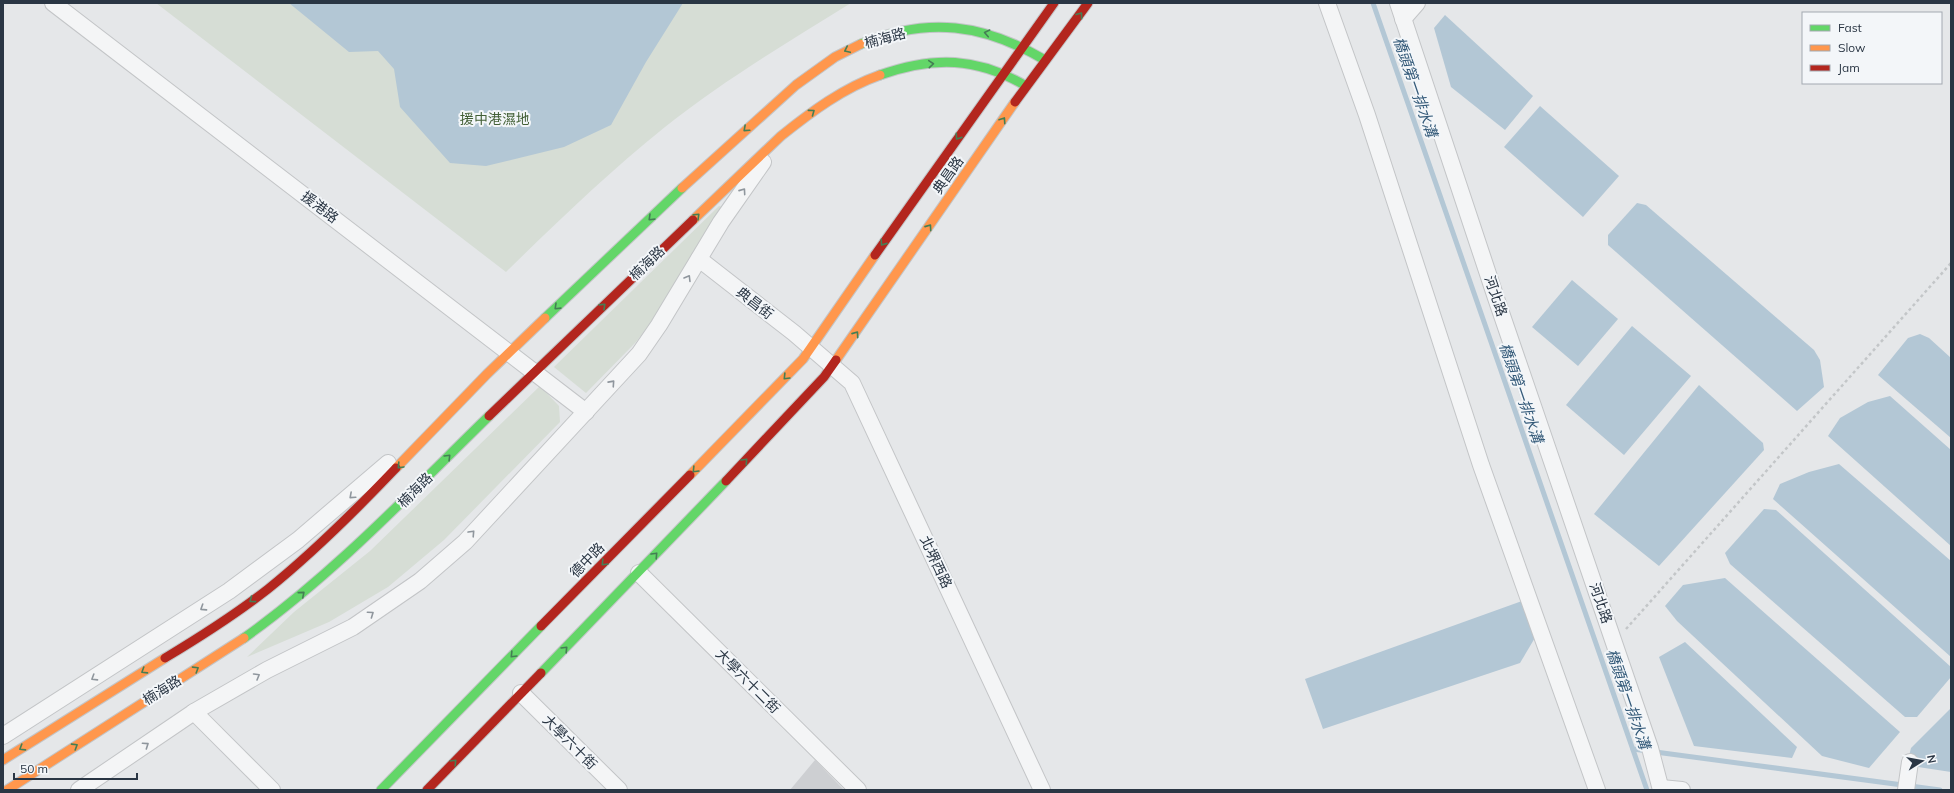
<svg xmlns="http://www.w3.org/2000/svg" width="1954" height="793" viewBox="0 0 1954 793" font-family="Mulish,'Noto Sans TC',sans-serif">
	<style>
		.green { fill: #d6ddd5 }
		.water { fill: #b3c7d5 }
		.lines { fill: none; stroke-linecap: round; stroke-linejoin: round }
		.stream { stroke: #b3c7d5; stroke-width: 5 }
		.building { fill: #cdcfd2 }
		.street-casing { stroke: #c3c5c7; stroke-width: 18 }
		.fast-casing { stroke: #c3c5c7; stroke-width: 11 }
		.slow-casing { stroke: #c3c5c7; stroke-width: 11 }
		.jam-casing { stroke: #c3c5c7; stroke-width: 11 }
		.path { stroke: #c3c6c8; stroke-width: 2.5; stroke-dasharray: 3 3; stroke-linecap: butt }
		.street { stroke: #f4f5f6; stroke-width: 16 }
		.fast { stroke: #63d668; stroke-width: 9 }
		.slow { stroke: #ff974d; stroke-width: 9 }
		.jam { stroke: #b3261e; stroke-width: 9 }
		.oneway { stroke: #447e54 }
		.oneway2 { stroke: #8f969d }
		.labels { text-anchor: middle; stroke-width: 4; stroke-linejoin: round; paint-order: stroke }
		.street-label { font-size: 14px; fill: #2a3644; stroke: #f3f6f9 }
		.park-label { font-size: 14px; fill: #436037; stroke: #f3f6f9 }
		.water-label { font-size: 15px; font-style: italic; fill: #345a79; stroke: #f3f6f9 }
	</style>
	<rect width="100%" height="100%" fill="#e5e7e9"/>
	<g class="green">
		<path d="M156,3H851C788,42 723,81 665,127C609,172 557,222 506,272Z"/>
		<polygon points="719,206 723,207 653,320 636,342 586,393 554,367"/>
		<polygon points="540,386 559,406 560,422 444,540 388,587 329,622 247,657 294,612 370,551"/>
	</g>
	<g class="water">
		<polygon points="289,3 683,3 646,62 611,125 564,147 486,166 450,163 400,107 394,69 378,51 349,52"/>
		<polygon points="1445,15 1533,96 1505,130 1451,87 1434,28"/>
		<polygon points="1540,106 1619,176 1583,217 1504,147"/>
		<polygon points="1637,203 1646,205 1814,350 1820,360 1824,387 1797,411 1608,245 1608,235"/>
		<polygon points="1572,280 1618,319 1578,366 1532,327"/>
		<polygon points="1632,326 1691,376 1624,455 1566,405"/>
		<polygon points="1920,334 1929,338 1951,358 1951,438 1878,375 1908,338"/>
		<polygon points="1699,385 1763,443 1764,450 1659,566 1594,514"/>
		<polygon points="1890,396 1951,450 1951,546 1828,436 1840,418 1868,402"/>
		<polygon points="1839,464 1951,561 1951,657 1773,499 1780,484 1809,472"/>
		<polygon points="1764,509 1776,510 1951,667 1951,677 1917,717 1905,717 1730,564 1725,553"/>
		<polygon points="1725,578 1900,732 1869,768 1822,756 1677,621 1665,606 1683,585"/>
		<polygon points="1522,601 1536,636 1520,663 1323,729 1305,679"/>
		<polygon points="1685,642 1797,747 1792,758 1694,746 1659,657"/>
		<polygon points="1951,708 1951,772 1918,767 1909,756 1911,748"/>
	</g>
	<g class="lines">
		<g class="stream">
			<polyline points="1373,3 1647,790"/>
			<polyline points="1633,749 1940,790"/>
		</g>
	</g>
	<polygon class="building" points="815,760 844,790 790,790"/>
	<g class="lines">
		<defs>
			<g id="street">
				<polyline points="53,3 586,412"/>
				<polyline points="1327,3 1367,115 1481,465 1597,790"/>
				<polyline points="1398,3 1496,298 1650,748 1661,790"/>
				<polyline points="1403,19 1417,3"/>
				<polyline points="699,259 794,333 852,383 1042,790"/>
				<polyline points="639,573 858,790"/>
				<polyline points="521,693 619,790"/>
				<polyline points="194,712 272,790"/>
				<polyline points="3,736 229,591 298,540 388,463"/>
				<polyline points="1661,788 1682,790"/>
				<polyline points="79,790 194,712 267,670 353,627 420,581 465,542 639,354 659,325 721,222 763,162"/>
				<polyline points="1906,790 1910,762"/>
			</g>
			<g id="fast">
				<path d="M861,44C928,16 984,24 1045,60"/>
				<path d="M880,75C934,56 977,57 1026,86"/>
				<polyline points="545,318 682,188"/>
				<path d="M244,638C334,574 410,493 489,416"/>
				<polyline points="541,673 726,481"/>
				<polyline points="381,790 541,626"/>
			</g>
			<g id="slow">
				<polyline points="682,188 796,85 835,57 861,44"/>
				<path d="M693,220L781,136C811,112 843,88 880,75"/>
				<polyline points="836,360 1015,102"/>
				<polyline points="396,468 487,374 545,318"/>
				<polyline points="690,475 803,359 875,255"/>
				<polyline points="3,760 165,658"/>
				<polyline points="7,790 244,638"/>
			</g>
			<g id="jam">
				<polyline points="1015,102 1088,3"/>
				<polyline points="875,255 1054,3"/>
				<polyline points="489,416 693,220"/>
				<polyline points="726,481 824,377 836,360"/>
				<polyline points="541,626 690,475"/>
				<path d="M165,658C200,637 236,614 268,589C314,552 356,510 396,468"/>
				<polyline points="427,790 541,673"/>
			</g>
		</defs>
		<use href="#street" class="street-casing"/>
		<use href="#fast" class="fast-casing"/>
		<use href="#slow" class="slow-casing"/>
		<use href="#jam" class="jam-casing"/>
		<polyline class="path" points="1626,629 1951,263"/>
		<use href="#street" class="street"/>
		<use href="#fast" class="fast"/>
		<use href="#slow" class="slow"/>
		<use href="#jam" class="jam"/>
	</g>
	<defs><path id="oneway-chevron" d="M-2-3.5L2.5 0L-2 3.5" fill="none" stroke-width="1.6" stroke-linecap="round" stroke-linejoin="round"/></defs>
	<g class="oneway">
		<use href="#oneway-chevron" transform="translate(1080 15) rotate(-53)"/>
		<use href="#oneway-chevron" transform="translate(987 33) rotate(-168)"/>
		<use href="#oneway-chevron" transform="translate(847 50) rotate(155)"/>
		<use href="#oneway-chevron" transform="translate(931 64) rotate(-5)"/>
		<use href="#oneway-chevron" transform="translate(812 112) rotate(-36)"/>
		<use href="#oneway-chevron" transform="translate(1003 120) rotate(-56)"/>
		<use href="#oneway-chevron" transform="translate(746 129) rotate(138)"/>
		<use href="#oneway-chevron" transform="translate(958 137) rotate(125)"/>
		<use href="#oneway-chevron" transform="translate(697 216) rotate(-44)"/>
		<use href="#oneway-chevron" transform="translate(651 218) rotate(136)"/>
		<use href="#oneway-chevron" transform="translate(929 227) rotate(-55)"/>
		<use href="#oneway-chevron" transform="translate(883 243) rotate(125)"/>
		<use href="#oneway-chevron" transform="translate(603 306) rotate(-44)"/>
		<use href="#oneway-chevron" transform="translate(557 307) rotate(136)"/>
		<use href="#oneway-chevron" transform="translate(856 334) rotate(-55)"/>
		<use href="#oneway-chevron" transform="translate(786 377) rotate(134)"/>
		<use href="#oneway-chevron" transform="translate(448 457) rotate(-45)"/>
		<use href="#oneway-chevron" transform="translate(745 461) rotate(-47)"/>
		<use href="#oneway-chevron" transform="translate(400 466) rotate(133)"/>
		<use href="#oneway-chevron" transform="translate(695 470) rotate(134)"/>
		<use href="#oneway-chevron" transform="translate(655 555) rotate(-47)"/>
		<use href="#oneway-chevron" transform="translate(604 563) rotate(134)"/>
		<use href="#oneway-chevron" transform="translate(302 594) rotate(-40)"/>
		<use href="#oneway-chevron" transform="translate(252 600) rotate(144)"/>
		<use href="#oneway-chevron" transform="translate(565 649) rotate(-46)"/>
		<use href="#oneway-chevron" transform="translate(513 655) rotate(134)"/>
		<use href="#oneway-chevron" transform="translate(196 669) rotate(-32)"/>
		<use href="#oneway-chevron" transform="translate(144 671) rotate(148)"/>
		<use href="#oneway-chevron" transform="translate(75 746) rotate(-32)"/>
		<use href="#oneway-chevron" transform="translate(22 748) rotate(148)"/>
		<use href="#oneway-chevron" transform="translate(454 762) rotate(-46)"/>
	</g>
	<g class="oneway2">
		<use href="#oneway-chevron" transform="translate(743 191) rotate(-55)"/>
		<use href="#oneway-chevron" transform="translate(688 278) rotate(-59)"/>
		<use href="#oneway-chevron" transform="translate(612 383) rotate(-48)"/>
		<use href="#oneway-chevron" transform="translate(352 496) rotate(138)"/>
		<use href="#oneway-chevron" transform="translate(472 533) rotate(-47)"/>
		<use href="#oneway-chevron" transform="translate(203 608) rotate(147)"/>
		<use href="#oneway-chevron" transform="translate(371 614) rotate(-35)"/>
		<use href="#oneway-chevron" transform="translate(257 676) rotate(-30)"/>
		<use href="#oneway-chevron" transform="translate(94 678) rotate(148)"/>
		<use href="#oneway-chevron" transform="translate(146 745) rotate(-34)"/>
	</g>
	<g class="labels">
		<g class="street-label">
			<text transform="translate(885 38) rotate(-15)" y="5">楠海路</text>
			<text transform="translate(948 175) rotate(-55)" y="5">典昌路</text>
			<text transform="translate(320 207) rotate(37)" y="5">援港路</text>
			<text transform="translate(647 263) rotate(-44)" y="5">楠海路</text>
			<text transform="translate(1496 296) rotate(71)" y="5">河北路</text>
			<text transform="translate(755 303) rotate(38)" y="5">典昌街</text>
			<text transform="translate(415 490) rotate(-45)" y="5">楠海路</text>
			<text transform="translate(587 560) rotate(-46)" y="5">德中路</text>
			<text transform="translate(936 562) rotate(65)" y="5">北堺西路</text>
			<text transform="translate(1601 603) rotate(71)" y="5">河北路</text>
			<text transform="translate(748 681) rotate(45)" y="5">大學六十二街</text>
			<text transform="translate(162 690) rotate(-32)" y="5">楠海路</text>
			<text transform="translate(570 742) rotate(45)" y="5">大學六十街</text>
		</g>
		<g class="park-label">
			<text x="495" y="124">援中港濕地</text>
		</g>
		<g class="water-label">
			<text transform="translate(1415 87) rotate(71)" y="5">橋頭第一排水溝</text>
			<text transform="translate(1521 393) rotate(71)" y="5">橋頭第一排水溝</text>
			<text transform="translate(1628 699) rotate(71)" y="5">橋頭第一排水溝</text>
		</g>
	</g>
	<rect width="1954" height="793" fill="none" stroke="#2a3644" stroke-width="8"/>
	<rect x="1802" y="12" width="140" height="72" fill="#f3f6f9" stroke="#a3a9b1"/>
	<rect x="1810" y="25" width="20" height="6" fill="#63d668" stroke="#a3a9b1"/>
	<text x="1838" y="32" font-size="12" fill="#2a3644">Fast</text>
	<rect x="1810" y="45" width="20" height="6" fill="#ff974d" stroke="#a3a9b1"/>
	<text x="1838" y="52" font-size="12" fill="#2a3644">Slow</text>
	<rect x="1810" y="65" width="20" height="6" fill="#b3261e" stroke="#a3a9b1"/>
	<text x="1838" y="72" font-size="12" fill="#2a3644">Jam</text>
	<g transform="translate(1922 761) rotate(79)" stroke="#f3f6f9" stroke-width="3" paint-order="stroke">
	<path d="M0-3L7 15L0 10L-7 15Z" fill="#2a3644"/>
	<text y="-6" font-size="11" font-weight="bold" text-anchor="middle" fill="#2a3644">N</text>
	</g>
	<path d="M14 773v6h123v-6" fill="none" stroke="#2a3644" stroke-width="2"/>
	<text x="20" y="773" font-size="12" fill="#2a3644" stroke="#f3f6f9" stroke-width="3" paint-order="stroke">50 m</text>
</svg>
